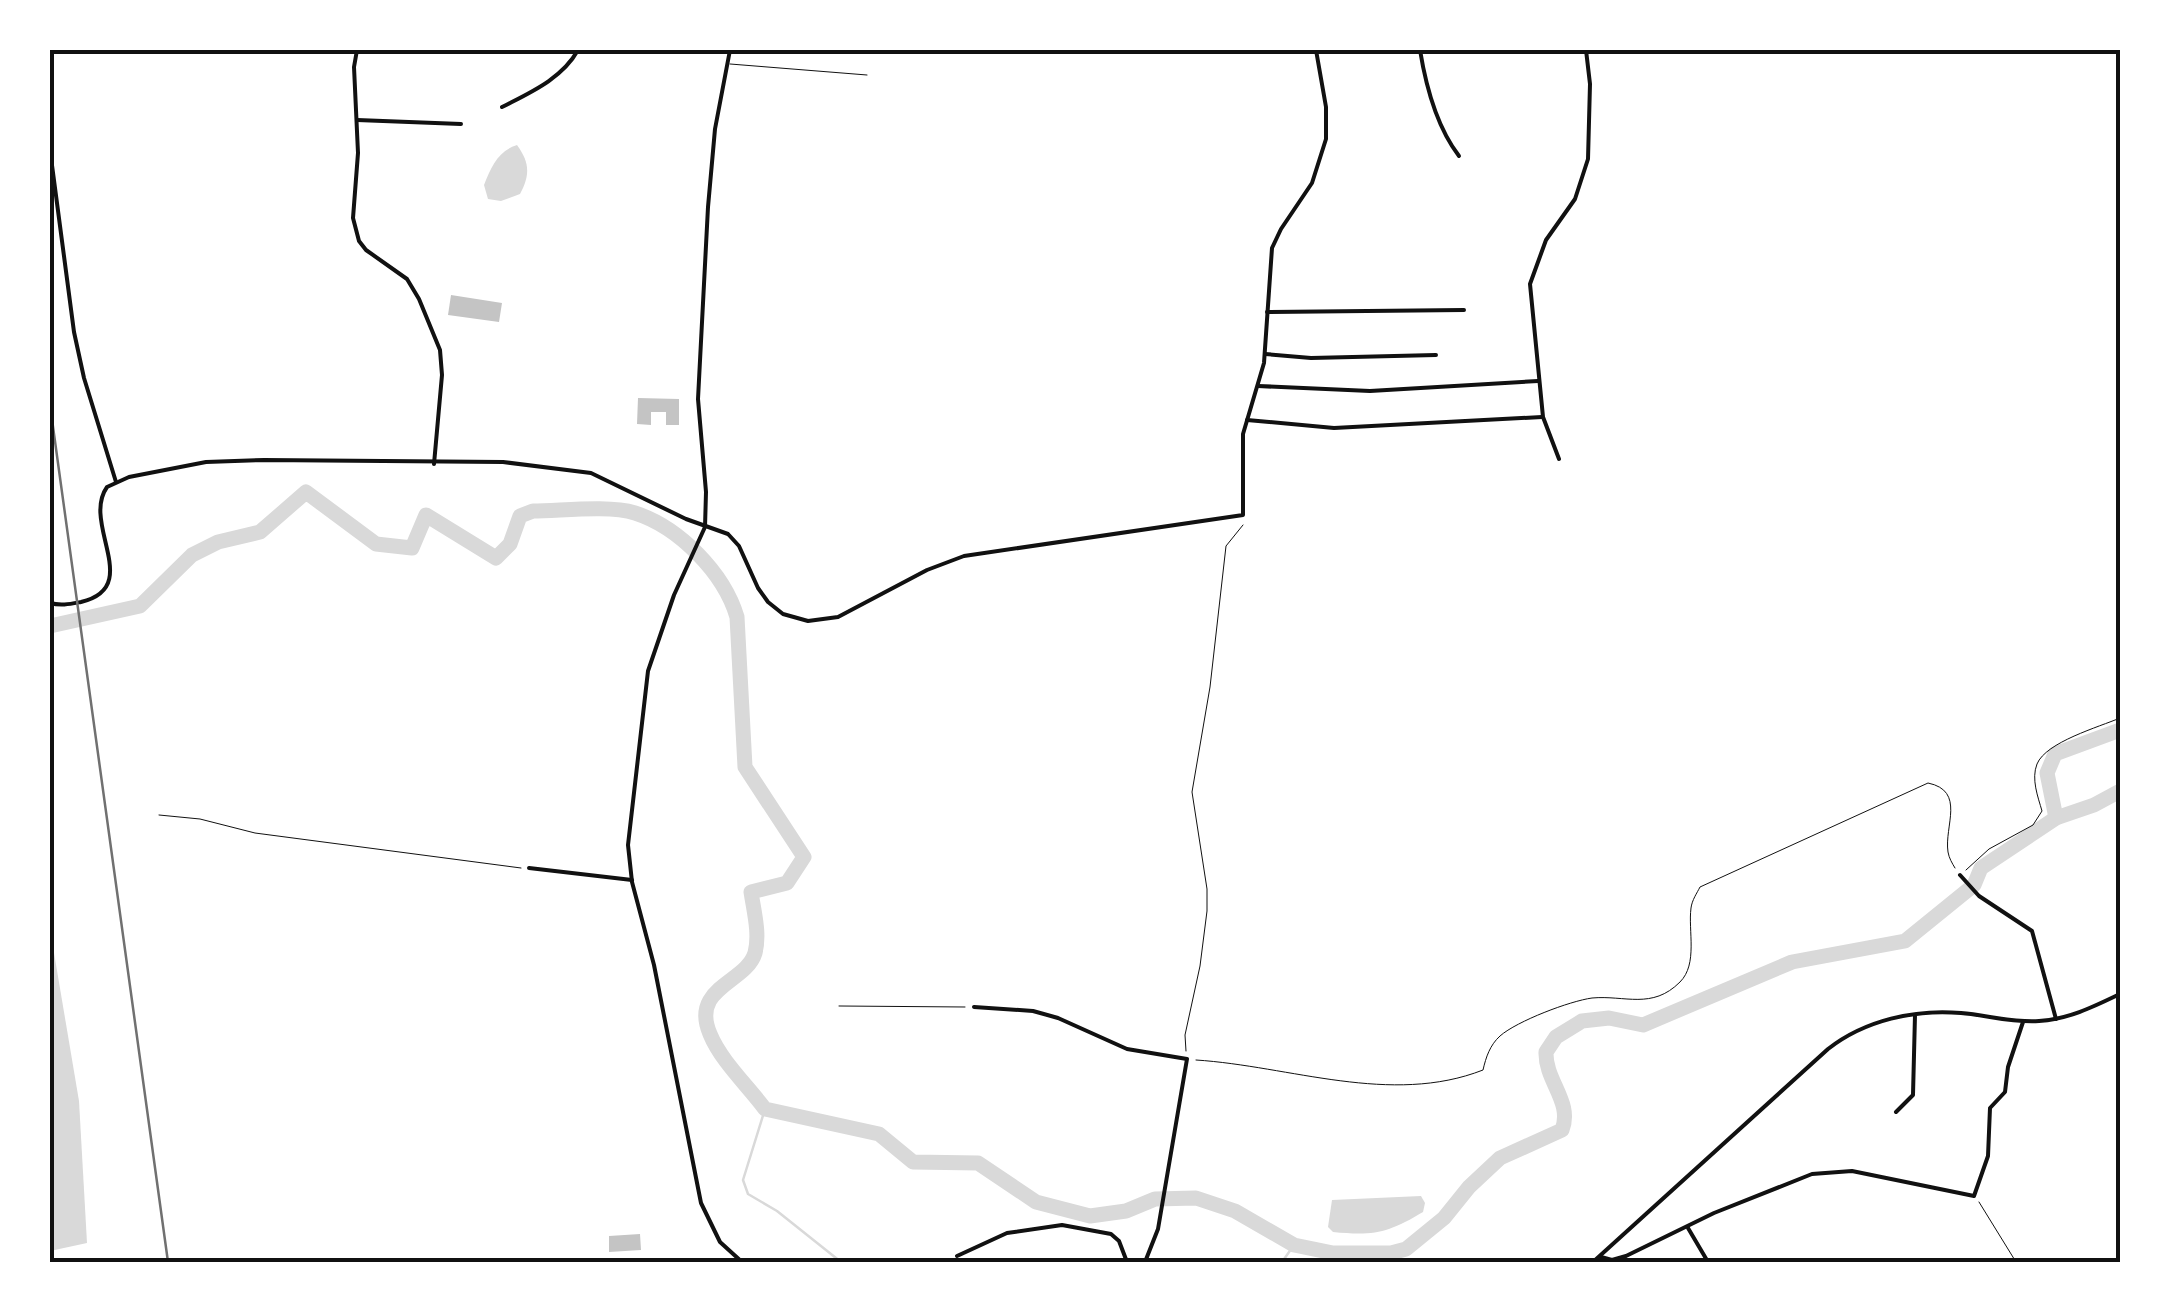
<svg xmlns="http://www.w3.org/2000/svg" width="2170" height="1312" viewBox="0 0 2170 1312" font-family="'IBM Plex Serif',serif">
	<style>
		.water { fill: #d9d9d9 }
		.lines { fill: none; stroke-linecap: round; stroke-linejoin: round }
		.stream { stroke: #d9d9d9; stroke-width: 2.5 }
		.river { stroke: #d9d9d9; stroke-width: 15 }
		.building { fill: #c4c4c4 }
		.path { stroke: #111; stroke-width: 1 }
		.service { stroke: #111; stroke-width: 1 }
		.minor { stroke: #111; stroke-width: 4 }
		.tertiary { stroke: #111; stroke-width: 4 }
		.rail { stroke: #707070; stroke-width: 2.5 }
		.neatline { fill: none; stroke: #111; stroke-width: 4 }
	</style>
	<rect width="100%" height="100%" fill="#fff"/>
	<g class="water">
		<path d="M517,145C530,163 530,175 520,194L501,201L488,199L484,185C491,167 498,151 517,145Z"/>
		<polygon points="50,929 79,1101 87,1243 50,1251"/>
		<path d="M1421,1196L1425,1203L1423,1212C1388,1233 1374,1236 1333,1232L1328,1227L1332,1200Z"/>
	</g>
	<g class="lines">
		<g class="stream">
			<polyline points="765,1109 743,1180 748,1194 777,1211 841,1262"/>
			<polyline points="1282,1262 1294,1245"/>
		</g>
		<g class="river">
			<path d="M50,626L140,606L192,555L218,542L260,532L306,492L376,544L412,548L426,515L496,558L510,544L520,516L533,511C561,511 608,505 635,513C679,527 724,573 737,617L745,767L804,857L787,883L751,892C754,912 760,934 755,953C746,983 690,987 710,1034C721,1061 748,1086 765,1109L879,1134L913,1162L978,1163L1036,1202L1090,1216L1126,1211L1155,1199L1196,1198L1235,1211L1294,1245L1333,1253H1391L1406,1249L1444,1218L1469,1187L1500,1158L1562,1130C1573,1102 1545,1081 1546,1052L1556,1037L1582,1021L1609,1018L1643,1025L1792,962L1905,941L1974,885L1981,868L2056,818L2094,805L2120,791"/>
			<polyline points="2056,818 2047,773 2055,754 2120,730"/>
		</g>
	</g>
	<g class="building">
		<polygon points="451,295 502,303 499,322 448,315"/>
		<polygon points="638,398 679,399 679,425 666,425 666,412 651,412 651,425 637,424"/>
		<polygon points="640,1234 641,1250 609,1252 609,1236"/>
	</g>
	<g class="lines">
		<g class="path">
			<polyline points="159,815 200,819 255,833 521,868"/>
			<path d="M1966,870L1989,849L2033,825L2042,811C2038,797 2031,779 2037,764C2046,742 2099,727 2120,718"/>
			<polyline points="839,1006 965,1007"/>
			<polyline points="1186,1051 1185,1035 1200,966 1207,911 1207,889 1192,792 1210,687 1226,546 1243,525"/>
			<path d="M1196,1060C1290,1066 1391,1106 1483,1070C1486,1057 1490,1045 1500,1036C1517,1021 1570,1001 1592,998C1625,995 1652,1010 1680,982C1698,964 1688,931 1691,908C1692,900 1697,893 1700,887L1928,783C1966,791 1944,826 1948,852C1949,858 1952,863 1955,868"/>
			<polyline points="1979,1202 2016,1262"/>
		</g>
		<polyline class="service" points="730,64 867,75"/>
		<g class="minor">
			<polyline points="357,50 354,67 358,153 353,218 359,241 366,250 407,279 419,299 440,350 442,375 434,464"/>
			<path d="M1420,50C1426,87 1436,126 1459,156"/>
			<path d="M502,107C529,93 562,79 578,50"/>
			<polyline points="357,120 461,124"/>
			<polyline points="50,150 74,332 84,378 116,482"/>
			<polyline points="1267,312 1464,310"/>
			<polyline points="1265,354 1311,358 1436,355"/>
			<polyline points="1258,386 1370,391 1538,381"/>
			<polyline points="1247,420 1334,428 1542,417"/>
			<polyline points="1559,459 1543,417 1530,284 1546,240 1575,199 1588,159 1590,84 1586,50"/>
			<path d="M50,603C61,606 70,604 81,602C144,587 81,524 107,487L129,477L206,462L264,460L503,462L591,473L686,519L728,534L739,546L758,588L768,602L783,614L808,621L838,617L927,570L964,556L1243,515V434L1264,363L1272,248L1281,229L1312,183L1326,139V107L1316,50"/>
			<polyline points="529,868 632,880"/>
			<polyline points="1960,875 1979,896 2032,931 2056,1019"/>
			<polyline points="974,1007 1033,1011 1058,1018 1127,1049 1187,1059 1158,1229 1145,1262"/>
			<polyline points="1896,1112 1913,1095 1915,1015"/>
			<polyline points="1688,1228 1708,1262"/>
			<polyline points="957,1256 1007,1233 1062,1225 1111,1234 1119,1241 1127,1262"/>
			<polyline points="1601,1257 1612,1260 1626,1256 1714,1213 1812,1174 1852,1171 1974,1196 1988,1156 1990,1108 2005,1092 2008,1067 2023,1022"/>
		</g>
		<g class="tertiary">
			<polyline points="730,50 715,129 708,207 698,399 706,492 705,527 674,595 648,671 628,845 632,882 654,965 701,1203 720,1242 742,1262"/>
			<path d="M1593,1262L1828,1049C1865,1020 1915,1009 1961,1013C1987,1015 2012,1023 2039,1021C2069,1019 2093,1007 2120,994"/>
		</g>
		<polyline class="rail" points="50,405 168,1262"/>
	</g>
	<rect width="2170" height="1312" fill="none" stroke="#ffffff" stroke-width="105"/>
	<rect x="52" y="52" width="2066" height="1208" class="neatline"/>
</svg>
